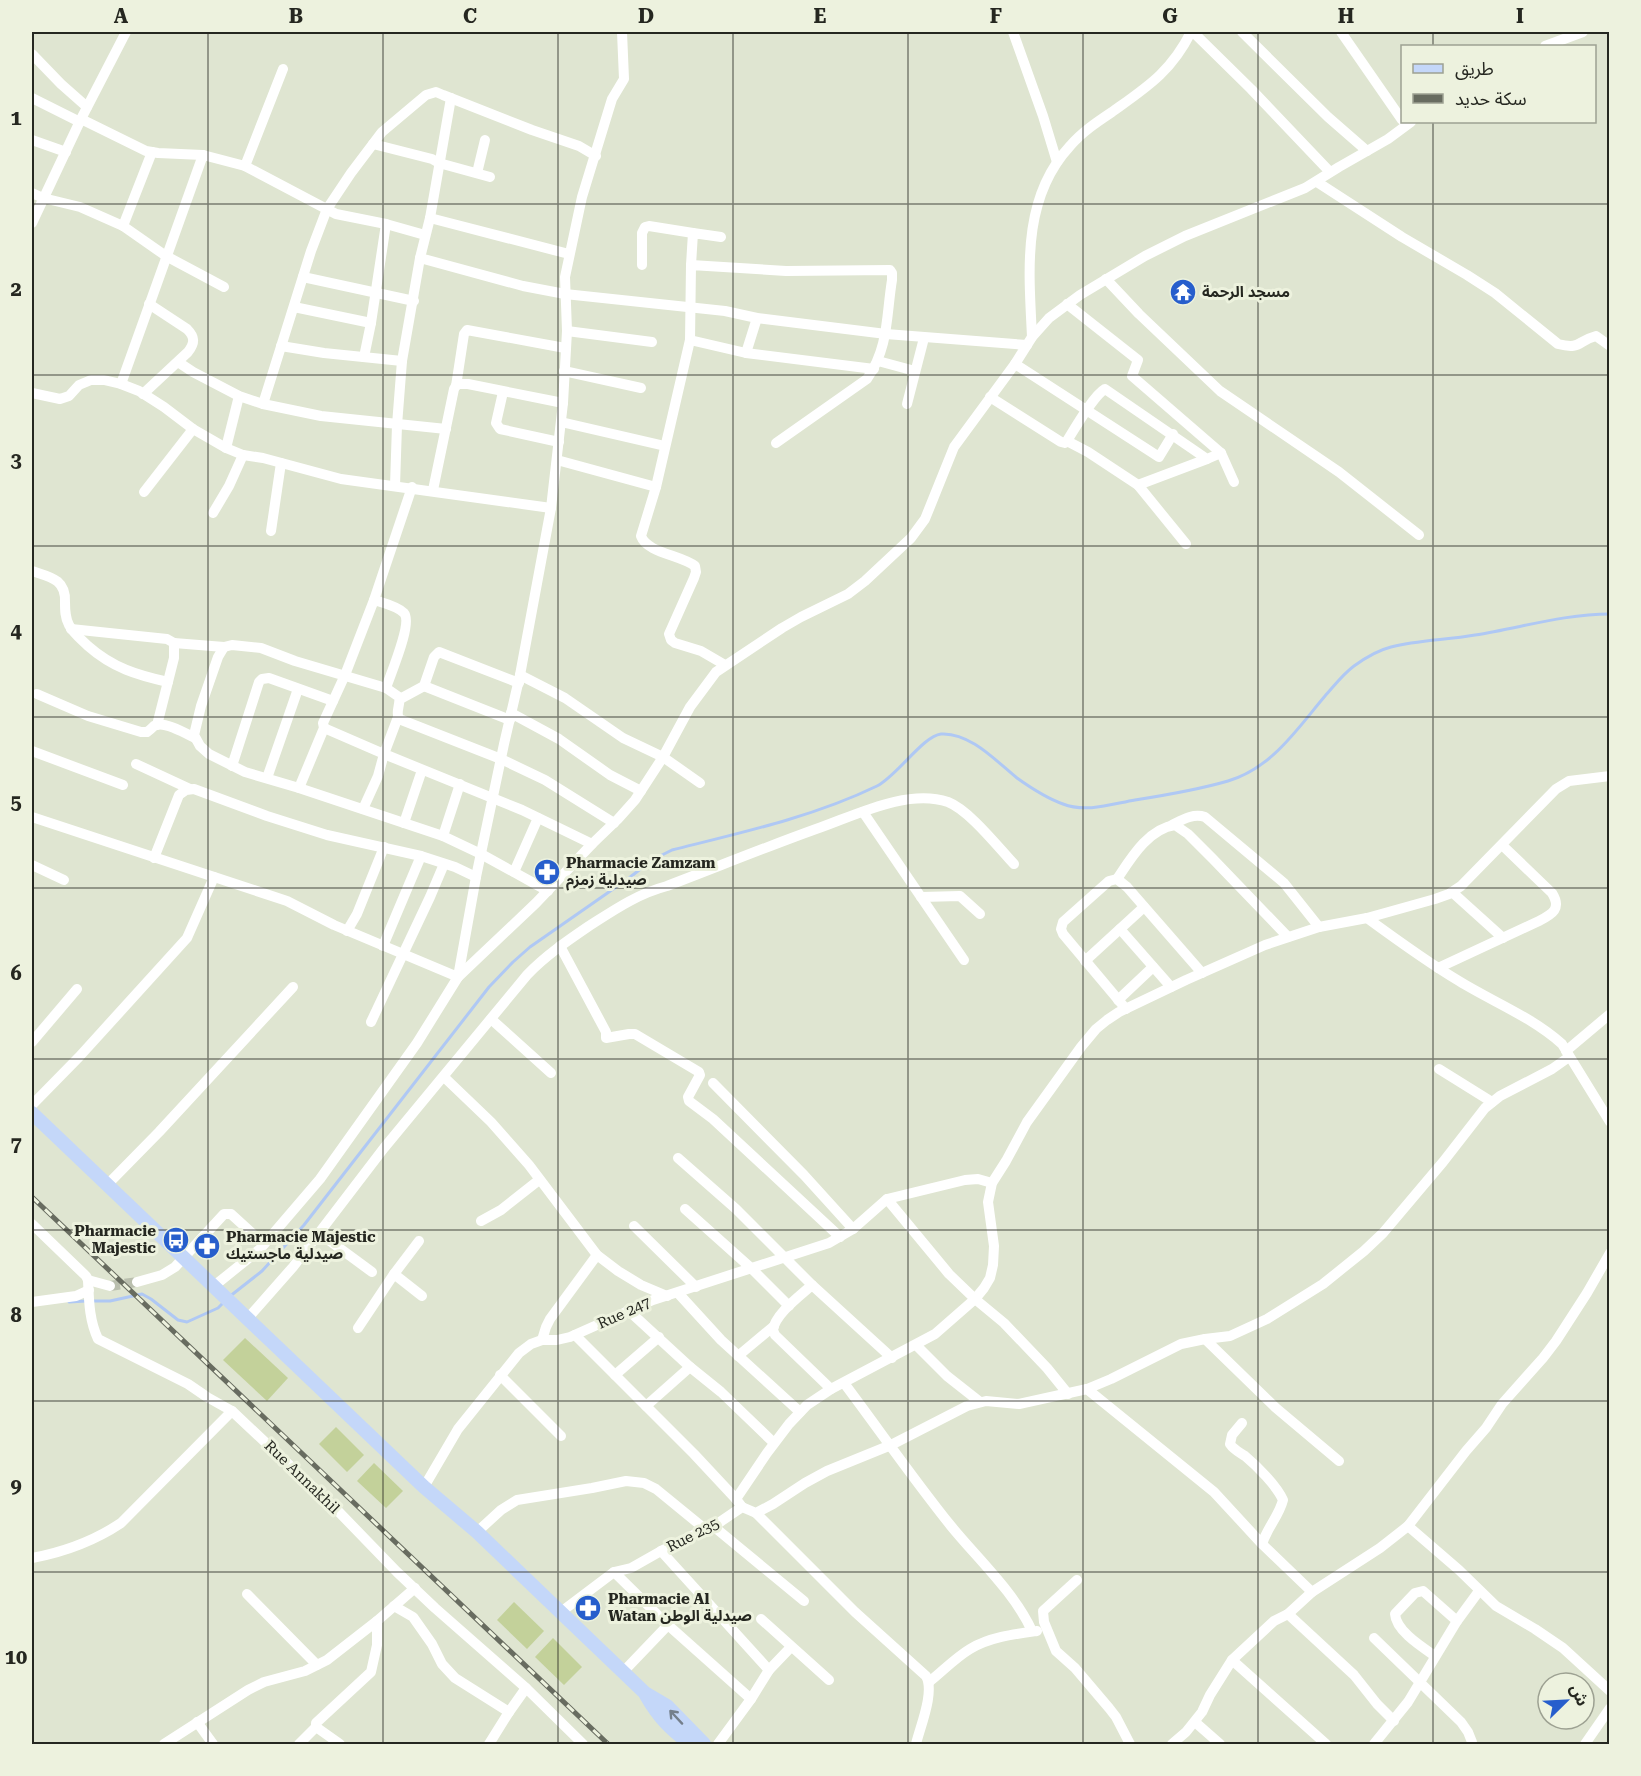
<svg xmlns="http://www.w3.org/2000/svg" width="1641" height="1776" viewBox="0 0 1641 1776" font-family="'Roboto Serif','Noto Sans Arabic',serif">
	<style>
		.pitch { fill: #c3d19a }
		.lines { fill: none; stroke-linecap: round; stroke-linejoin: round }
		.stream { stroke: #afc8f4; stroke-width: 3 }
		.minor-tunnel { stroke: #babfae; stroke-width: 10; stroke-dasharray: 10 5; stroke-linecap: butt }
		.minor { stroke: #fff; stroke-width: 10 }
		.major { stroke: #c4d7f9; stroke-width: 14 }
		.rail-casing { stroke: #686c60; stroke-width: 5 }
		.rail { stroke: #edf2de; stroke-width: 3; stroke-dasharray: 9; stroke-linecap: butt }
		.oneway { stroke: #747f8c }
		.grid { fill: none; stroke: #252720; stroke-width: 1.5; stroke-opacity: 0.55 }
		.labels { text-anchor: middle; stroke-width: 6; stroke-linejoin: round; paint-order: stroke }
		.poi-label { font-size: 15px; font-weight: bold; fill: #252720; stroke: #edf2de; text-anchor: start }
		.street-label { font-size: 15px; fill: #252720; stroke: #edf2de }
		.neatline { fill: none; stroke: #252720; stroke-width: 2 }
		.grid-label { font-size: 20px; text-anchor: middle; font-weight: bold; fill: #252720 }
	</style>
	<rect width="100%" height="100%" fill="#dfe5d1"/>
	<g class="pitch">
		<polygon points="245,1338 288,1378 267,1401 223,1360"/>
		<polygon points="336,1427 364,1455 347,1472 319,1444"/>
		<polygon points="374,1463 403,1491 386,1508 357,1481"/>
		<polygon points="514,1602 544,1631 527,1649 497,1620"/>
		<polygon points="553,1638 582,1667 564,1685 535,1657"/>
	</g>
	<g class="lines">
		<g class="stream">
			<path d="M229,1297L262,1271L304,1225L489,987L513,962L530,947L629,878L652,860L672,850C740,833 813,817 877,786C897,776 923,736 941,734C970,732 997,762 1017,778C1031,788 1046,798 1063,804C1086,813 1112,804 1135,800C1167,795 1197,790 1228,781C1272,768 1297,729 1325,696C1334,686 1343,674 1354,666C1365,658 1379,650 1391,647C1418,640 1447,640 1475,635C1520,628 1564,614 1610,614"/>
			<polyline points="93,1301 110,1301 142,1294 151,1299 178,1320 187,1322 218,1308 225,1301"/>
			<polyline points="69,1302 86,1301"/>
		</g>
		<polyline class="minor-tunnel" points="110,1286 137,1282"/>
		<g class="minor">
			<polyline points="1013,32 1043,116 1057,162"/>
			<polyline points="1193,32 1251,89 1330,172"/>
			<polyline points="1242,32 1328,117 1367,151"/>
			<polyline points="1341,32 1402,120"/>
			<polyline points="1545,46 1583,32"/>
			<polyline points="32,54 61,84 87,107"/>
			<polyline points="32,98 80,122"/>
			<polyline points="81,119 146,151 158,153 203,155 245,166 336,214 386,224 425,235"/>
			<polyline points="32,140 66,152"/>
			<polyline points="373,144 432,159 439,163 490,177"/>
			<polyline points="245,166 283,69"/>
			<polyline points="477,173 485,140"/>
			<path d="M1317,182L1402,237L1467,275L1495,293L1558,344C1581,350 1577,341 1596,336L1610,346"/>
			<polyline points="32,193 43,198 80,207 123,226 166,256 224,287"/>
			<polyline points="430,218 569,254"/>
			<polyline points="32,223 81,119 126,32"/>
			<polyline points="123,226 152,152"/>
			<polyline points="420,258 523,286 565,294 725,311 757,318 886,334 1027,345"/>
			<polyline points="642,265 642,233 645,227 649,226 693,233"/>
			<polyline points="691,265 693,233 721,237"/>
			<polyline points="303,277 414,301"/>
			<polyline points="1106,279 1139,314 1220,391 1339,472 1419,535"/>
			<polyline points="1067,304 1138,360 1132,376 1221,453 1234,482"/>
			<polyline points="294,307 371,323"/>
			<polyline points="567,331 652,342"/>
			<path d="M1032,337C1029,271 1021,199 1070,146C1082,132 1097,122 1112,112C1147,87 1171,72 1191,32"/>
			<polyline points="690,340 746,353 874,369"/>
			<polyline points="281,346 324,353 402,361"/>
			<polyline points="746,353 757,318"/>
			<polyline points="364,357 371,323 386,224"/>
			<polyline points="878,361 915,371"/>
			<polyline points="178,362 193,372 239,396 263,404 321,416 446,429"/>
			<polyline points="1015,364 1159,457 1173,434"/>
			<polyline points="564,371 641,388"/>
			<polyline points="121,384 203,155"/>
			<polyline points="456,386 464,334 467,330 565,348"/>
			<polyline points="503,392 496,423 500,429 559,442"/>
			<polyline points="32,393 60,399 69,396 79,385 91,380 104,380 121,384 139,391 164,407 193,429 226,448 243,455 263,458 341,479 551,508"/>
			<path d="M143,394L188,352C195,343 195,337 187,329L149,304"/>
			<polyline points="990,397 1061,442 1065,443 1067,441"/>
			<polyline points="263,404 311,251 327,209 351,173 382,132 426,95 436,92 443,95 532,130 579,146 596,156"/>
			<polyline points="907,404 924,338"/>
			<polyline points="561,422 665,446"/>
			<polyline points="226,448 239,396"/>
			<polyline points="557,460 656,487"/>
			<polyline points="1138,485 1207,459"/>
			<polyline points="395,486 397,425 402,361 420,258 430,218 451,98"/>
			<polyline points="433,490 454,389 457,384 468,384 563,403"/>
			<polyline points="144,492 193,429"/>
			<polyline points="213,513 229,486 243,455"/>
			<polyline points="271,531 281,463"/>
			<path d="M1186,544L1138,485L1088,452L1067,441C1075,428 1094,395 1105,389L1207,459L1221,453"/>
			<path d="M32,571C50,577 66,579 65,602C65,610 65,618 69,625C73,633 81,639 88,646C113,668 137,675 168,682"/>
			<polyline points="71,629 167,639 174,643 174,658 157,725"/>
			<path d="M174,643L224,647L232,645L261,648L295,661L386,688L399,697C401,704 395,712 399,719L501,759L545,780L614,823"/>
			<polyline points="224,647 218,657 201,706 194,735 200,746 209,754 245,772 299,788 443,836 481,854 548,891"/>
			<path d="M725,665L701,651L675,643L671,640L669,634L694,578L696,572L695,566C681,555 647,553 641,536L656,487L690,340L691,265L786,271L890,270L892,273V280C886,317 889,347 867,379L776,443"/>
			<polyline points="520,675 565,698 623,738 663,757 700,783"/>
			<polyline points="424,686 510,720"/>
			<path d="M386,688C390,675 413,623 404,613C397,606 383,603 374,600L412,487"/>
			<path d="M37,694L88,716L141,732H147C150,730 152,728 154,726C163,720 187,734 195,738"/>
			<polyline points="400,699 424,686 434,657 439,652 519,683"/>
			<polyline points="511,713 559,739 610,775 641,791"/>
			<polyline points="398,717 384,754 522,810 592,844"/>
			<polyline points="324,728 384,754 378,776 363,809"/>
			<polyline points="32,751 123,785"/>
			<polyline points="136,764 190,789"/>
			<polyline points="232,766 259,682 262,679 269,678 333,701"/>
			<polyline points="267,778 298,689"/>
			<polyline points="299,788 324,728 323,723 345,675 374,600"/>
			<polyline points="863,812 964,960"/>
			<polyline points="32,817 287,901 334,925 458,977 536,903 592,844 618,819 635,800 663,757 690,707 716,672 782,628 801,617 848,594 865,581 911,538 925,519 954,447 1015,364 1032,337 1049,318 1080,295 1145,256 1185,236 1305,188 1339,167 1388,139 1411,122"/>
			<polyline points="404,823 422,770"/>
			<path d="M1172,825C1182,820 1193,813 1205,817L1284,883L1319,927"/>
			<polyline points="443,836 460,784"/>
			<polyline points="154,858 179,795 186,790 194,789 267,816 327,835 421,856 455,867 476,877"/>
			<polyline points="32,865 64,880"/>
			<polyline points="514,872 538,818"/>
			<path d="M1117,879C1131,858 1148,829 1175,825L1188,834L1213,859L1288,937"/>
			<polyline points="1452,892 1503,938"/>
			<polyline points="921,897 960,896 980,914"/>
			<path d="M1367,918C1397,940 1427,962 1459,981C1493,1002 1532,1017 1562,1044L1610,1122"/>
			<polyline points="1120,929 1171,987"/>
			<polyline points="347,931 357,914 384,847"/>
			<polyline points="383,946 421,856"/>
			<polyline points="560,946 606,1032 606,1038 629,1034 635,1034 699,1072 700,1075 688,1097 689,1101 713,1119 840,1237"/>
			<polyline points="1085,961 1144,907"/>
			<path d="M1438,968L1539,921C1552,914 1562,909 1552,893L1502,845"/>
			<polyline points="1118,1000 1153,967"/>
			<polyline points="1126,1009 1063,934 1061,929 1063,922 1109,881 1117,879 1127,887 1202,973"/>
			<polyline points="491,1019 551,1073"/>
			<polyline points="371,1022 430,897 444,864"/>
			<polyline points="32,1042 77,989"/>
			<polyline points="1566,1051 1610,1014"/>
			<polyline points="1439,1069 1492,1102"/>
			<polyline points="444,1077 491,1122 529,1165 597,1255 618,1271 641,1285 667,1296"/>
			<polyline points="713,1083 804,1175 853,1229"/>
			<polyline points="32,1105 79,1057 187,938 214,877"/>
			<polyline points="678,1158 736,1209 812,1285 892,1358"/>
			<polyline points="107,1185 159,1132 293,987"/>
			<polyline points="887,1199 965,1180 978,1179 992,1183"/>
			<polyline points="685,1209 751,1268 789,1306"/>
			<polyline points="481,1221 501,1210 539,1180"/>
			<path d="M32,1224L86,1276L88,1280C89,1300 89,1320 98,1339L188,1384L207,1397L232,1411L337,1510L397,1572L435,1608L526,1688L583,1744"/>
			<polyline points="634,1226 696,1287"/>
			<polyline points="319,1233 372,1272"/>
			<polyline points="394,1274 422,1296"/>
			<polyline points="88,1280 110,1286"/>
			<polyline points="137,1282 162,1275 175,1267 224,1214 231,1214 264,1244"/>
			<path d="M812,1285C800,1296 775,1314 773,1330L775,1335L831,1389"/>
			<polyline points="214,1286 260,1249 320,1179 417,1043 458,977 476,877 504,744 520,675 551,508 563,403 567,331 565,277 582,197 612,99 624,79 622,32"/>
			<polyline points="678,1293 721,1340 800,1412"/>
			<polyline points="32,1302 76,1296 89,1290"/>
			<polyline points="628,1310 690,1367 646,1406"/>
			<path d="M248,1318L293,1267L384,1148L527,975C545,956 567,941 589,926C614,910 637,894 667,886C717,867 766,847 816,829C854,816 907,788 948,802C969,810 998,847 1014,864"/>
			<polyline points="358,1328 394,1274 419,1241"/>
			<polyline points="575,1335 694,1454 736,1499"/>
			<polyline points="1205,1339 1276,1408 1339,1461"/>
			<polyline points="542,1340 546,1327 550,1319 597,1255"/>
			<polyline points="916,1345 947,1376 980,1402"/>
			<polyline points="738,1356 774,1326"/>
			<polyline points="690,1367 721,1392 774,1443"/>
			<polyline points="500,1375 561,1436"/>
			<polyline points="615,1375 659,1337"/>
			<path d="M844,1383C880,1431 914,1480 951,1526C978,1559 1015,1593 1032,1631"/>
			<polyline points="1087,1389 1214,1492 1262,1544 1312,1592"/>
			<path d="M1242,1423L1232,1435L1230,1444C1234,1450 1239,1452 1245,1456C1257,1466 1277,1486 1283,1500C1279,1516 1267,1528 1262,1544"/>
			<polyline points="424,1487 458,1429 519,1353 531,1344 542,1340 557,1340 570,1337 653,1300 829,1243 853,1229 887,1199 949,1274 975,1299 1004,1323 1047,1368 1068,1394"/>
			<polyline points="742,1507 736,1499 767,1453 789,1424 807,1405 831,1389 935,1334 975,1299 984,1288 990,1278 993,1265 994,1246 988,1202 992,1183 1006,1161 1027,1122 1081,1047 1096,1029 1107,1020 1119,1012 1186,980 1265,945 1319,927 1367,918 1435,899 1449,894 1461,886 1556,789 1569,781 1610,776"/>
			<path d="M756,1513L855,1612L926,1676C935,1692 920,1727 916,1744"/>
			<polyline points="713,1526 804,1601"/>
			<polyline points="1408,1526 1459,1570 1496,1606 1535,1629 1563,1648 1610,1691"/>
			<polyline points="477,1532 501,1510 517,1500 592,1488 626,1481 644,1483 656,1489 705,1529"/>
			<polyline points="661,1551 769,1670"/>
			<path d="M32,1558C64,1552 94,1541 121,1523L232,1411"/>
			<polyline points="614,1572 668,1625 751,1699"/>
			<polyline points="1077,1580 1043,1611 1044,1622 1056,1651 1075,1668 1109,1708 1116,1717 1130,1744"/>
			<polyline points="247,1594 317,1665"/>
			<polyline points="394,1606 413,1617 432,1644 442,1664 455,1678 509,1712"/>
			<polyline points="561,1612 614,1572 631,1568 661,1551 720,1522 742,1507 756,1513 773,1504 805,1483 827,1471 891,1445 967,1406 986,1401 1019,1404 1087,1389 1111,1379 1181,1344 1205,1339 1230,1336 1267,1319 1323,1284 1364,1251 1383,1233 1443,1162 1485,1108 1500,1096 1552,1069 1569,1057"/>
			<polyline points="1288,1614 1354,1675 1377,1704 1394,1721"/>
			<polyline points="761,1619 829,1680"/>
			<polyline points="1374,1638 1461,1722 1468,1732 1472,1742 1471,1744"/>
			<path d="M1435,1656C1422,1647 1396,1631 1395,1614L1415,1593L1423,1591L1457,1621"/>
			<polyline points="1232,1660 1326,1744"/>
			<polyline points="623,1672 668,1625"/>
			<path d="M929,1682C943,1671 955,1658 970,1649C990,1637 1015,1634 1037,1631"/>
			<polyline points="197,1722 213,1744"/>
			<polyline points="1195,1722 1220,1744"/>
			<polyline points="164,1744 248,1690 264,1682 305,1671 327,1660 377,1621 415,1588"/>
			<polyline points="299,1744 316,1727"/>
			<polyline points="340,1744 316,1727 316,1723 371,1672 377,1645 377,1621"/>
			<polyline points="489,1744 509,1712 526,1688"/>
			<polyline points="718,1744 751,1699 769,1670 791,1647"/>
			<polyline points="1172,1744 1186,1732 1202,1712 1210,1695 1232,1660 1274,1621 1288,1614 1312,1592 1380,1548 1408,1526 1466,1451 1486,1428 1502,1404 1543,1358 1556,1341 1587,1293 1610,1253"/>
			<polyline points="1374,1744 1408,1702 1457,1621 1479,1591"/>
			<polyline points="1585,1744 1610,1708"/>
		</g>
		<g class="major">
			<polyline points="32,1113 424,1487 477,1532 645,1693 667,1706 704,1744"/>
			<path d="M646,1695C659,1718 670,1728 690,1744"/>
		</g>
		<defs>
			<polyline id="rail" points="32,1197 608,1744"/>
		</defs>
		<use href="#rail" class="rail-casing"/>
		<use href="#rail" class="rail"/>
	</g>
	<defs><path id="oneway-shaft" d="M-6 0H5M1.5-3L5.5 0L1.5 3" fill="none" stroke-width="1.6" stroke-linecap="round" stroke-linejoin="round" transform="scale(1.5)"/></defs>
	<use class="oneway" href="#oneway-shaft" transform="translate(676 1717) rotate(-133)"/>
	<path class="grid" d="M208,32V1744M383,32V1744M558,32V1744M733,32V1744M908,32V1744M1083,32V1744M1258,32V1744M1433,32V46M1433,122V1744M32,204H1610M32,375H1610M32,546H1610M32,717H1610M32,888H1610M32,1059H1610M32,1230H1610M32,1401H1610M32,1572H1610"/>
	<defs>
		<symbol id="temple-disc" viewBox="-11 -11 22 22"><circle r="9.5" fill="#275ecc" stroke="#edf2de"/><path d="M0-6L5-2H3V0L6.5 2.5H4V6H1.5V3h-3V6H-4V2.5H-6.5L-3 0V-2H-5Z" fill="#fff"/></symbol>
		<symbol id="pharmacy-disc" viewBox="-11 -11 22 22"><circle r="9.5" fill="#275ecc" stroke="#edf2de"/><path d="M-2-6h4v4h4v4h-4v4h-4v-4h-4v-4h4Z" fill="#fff"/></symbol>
		<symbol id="bus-disc" viewBox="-11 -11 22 22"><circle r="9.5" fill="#275ecc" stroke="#edf2de"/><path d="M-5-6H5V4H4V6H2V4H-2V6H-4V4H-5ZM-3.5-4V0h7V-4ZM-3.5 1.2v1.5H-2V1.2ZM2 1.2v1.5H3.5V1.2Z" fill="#fff"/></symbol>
	</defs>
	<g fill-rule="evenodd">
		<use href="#temple-disc" x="1168" y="277" width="30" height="30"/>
		<use href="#pharmacy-disc" x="532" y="857" width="30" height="30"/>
		<use href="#bus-disc" x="161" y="1225" width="30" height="30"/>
		<use href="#pharmacy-disc" x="192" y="1231" width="30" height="30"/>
		<use href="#pharmacy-disc" x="573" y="1593" width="30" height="30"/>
	</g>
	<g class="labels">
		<g class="poi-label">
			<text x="1202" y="297">مسجد الرحمة</text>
			<text x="566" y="868">Pharmacie Zamzam<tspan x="566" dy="17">صيدلية زمزم</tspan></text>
			<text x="156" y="1236" text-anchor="end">Pharmacie<tspan x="156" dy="17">Majestic</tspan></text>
			<text x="226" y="1242">Pharmacie Majestic<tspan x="226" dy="17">صيدلية ماجستيك</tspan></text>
			<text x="608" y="1604">Pharmacie Al<tspan x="608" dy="17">Watan صيدلية الوطن</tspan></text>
		</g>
		<g class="street-label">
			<text transform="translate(624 1313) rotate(-24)" y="5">Rue 247</text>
			<text transform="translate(302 1477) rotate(44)" y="5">Rue Annakhil</text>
			<text transform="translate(693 1535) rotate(-27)" y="5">Rue 235</text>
		</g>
	</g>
	<rect width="1641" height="1776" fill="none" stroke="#edf2de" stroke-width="66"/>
	<rect x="1401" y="45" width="195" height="78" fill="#edf2de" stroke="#9da192" stroke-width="1.5"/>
	<rect x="1413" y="64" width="30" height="9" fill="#c4d7f9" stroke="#9da192" stroke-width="1.5"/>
	<text x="1455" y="75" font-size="18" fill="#252720">طريق</text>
	<rect x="1413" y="94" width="30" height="9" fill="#686c60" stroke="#9da192" stroke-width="1.5"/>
	<text x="1455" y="105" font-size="18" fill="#252720">سكة حديد</text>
	<g transform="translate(1566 1701) rotate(66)"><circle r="28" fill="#edf2de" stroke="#9da192" stroke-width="1.5"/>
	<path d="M0-4.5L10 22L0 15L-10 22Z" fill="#275ecc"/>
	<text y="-9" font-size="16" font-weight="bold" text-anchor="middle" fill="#252720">ش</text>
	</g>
	<rect x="33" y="33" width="1575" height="1710" class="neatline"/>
	<g class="grid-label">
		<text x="121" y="23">A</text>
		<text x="296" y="23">B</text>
		<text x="470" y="23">C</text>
		<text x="646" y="23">D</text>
		<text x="820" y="23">E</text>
		<text x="996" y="23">F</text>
		<text x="1170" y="23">G</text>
		<text x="1346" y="23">H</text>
		<text x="1520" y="23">I</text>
		<text x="16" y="125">1</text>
		<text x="16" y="296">2</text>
		<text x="16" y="467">3</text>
		<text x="16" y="638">4</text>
		<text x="16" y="809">5</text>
		<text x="16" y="980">6</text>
		<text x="16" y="1151">7</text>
		<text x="16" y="1322">8</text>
		<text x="16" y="1493">9</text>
		<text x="16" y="1664">10</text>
	</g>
</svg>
